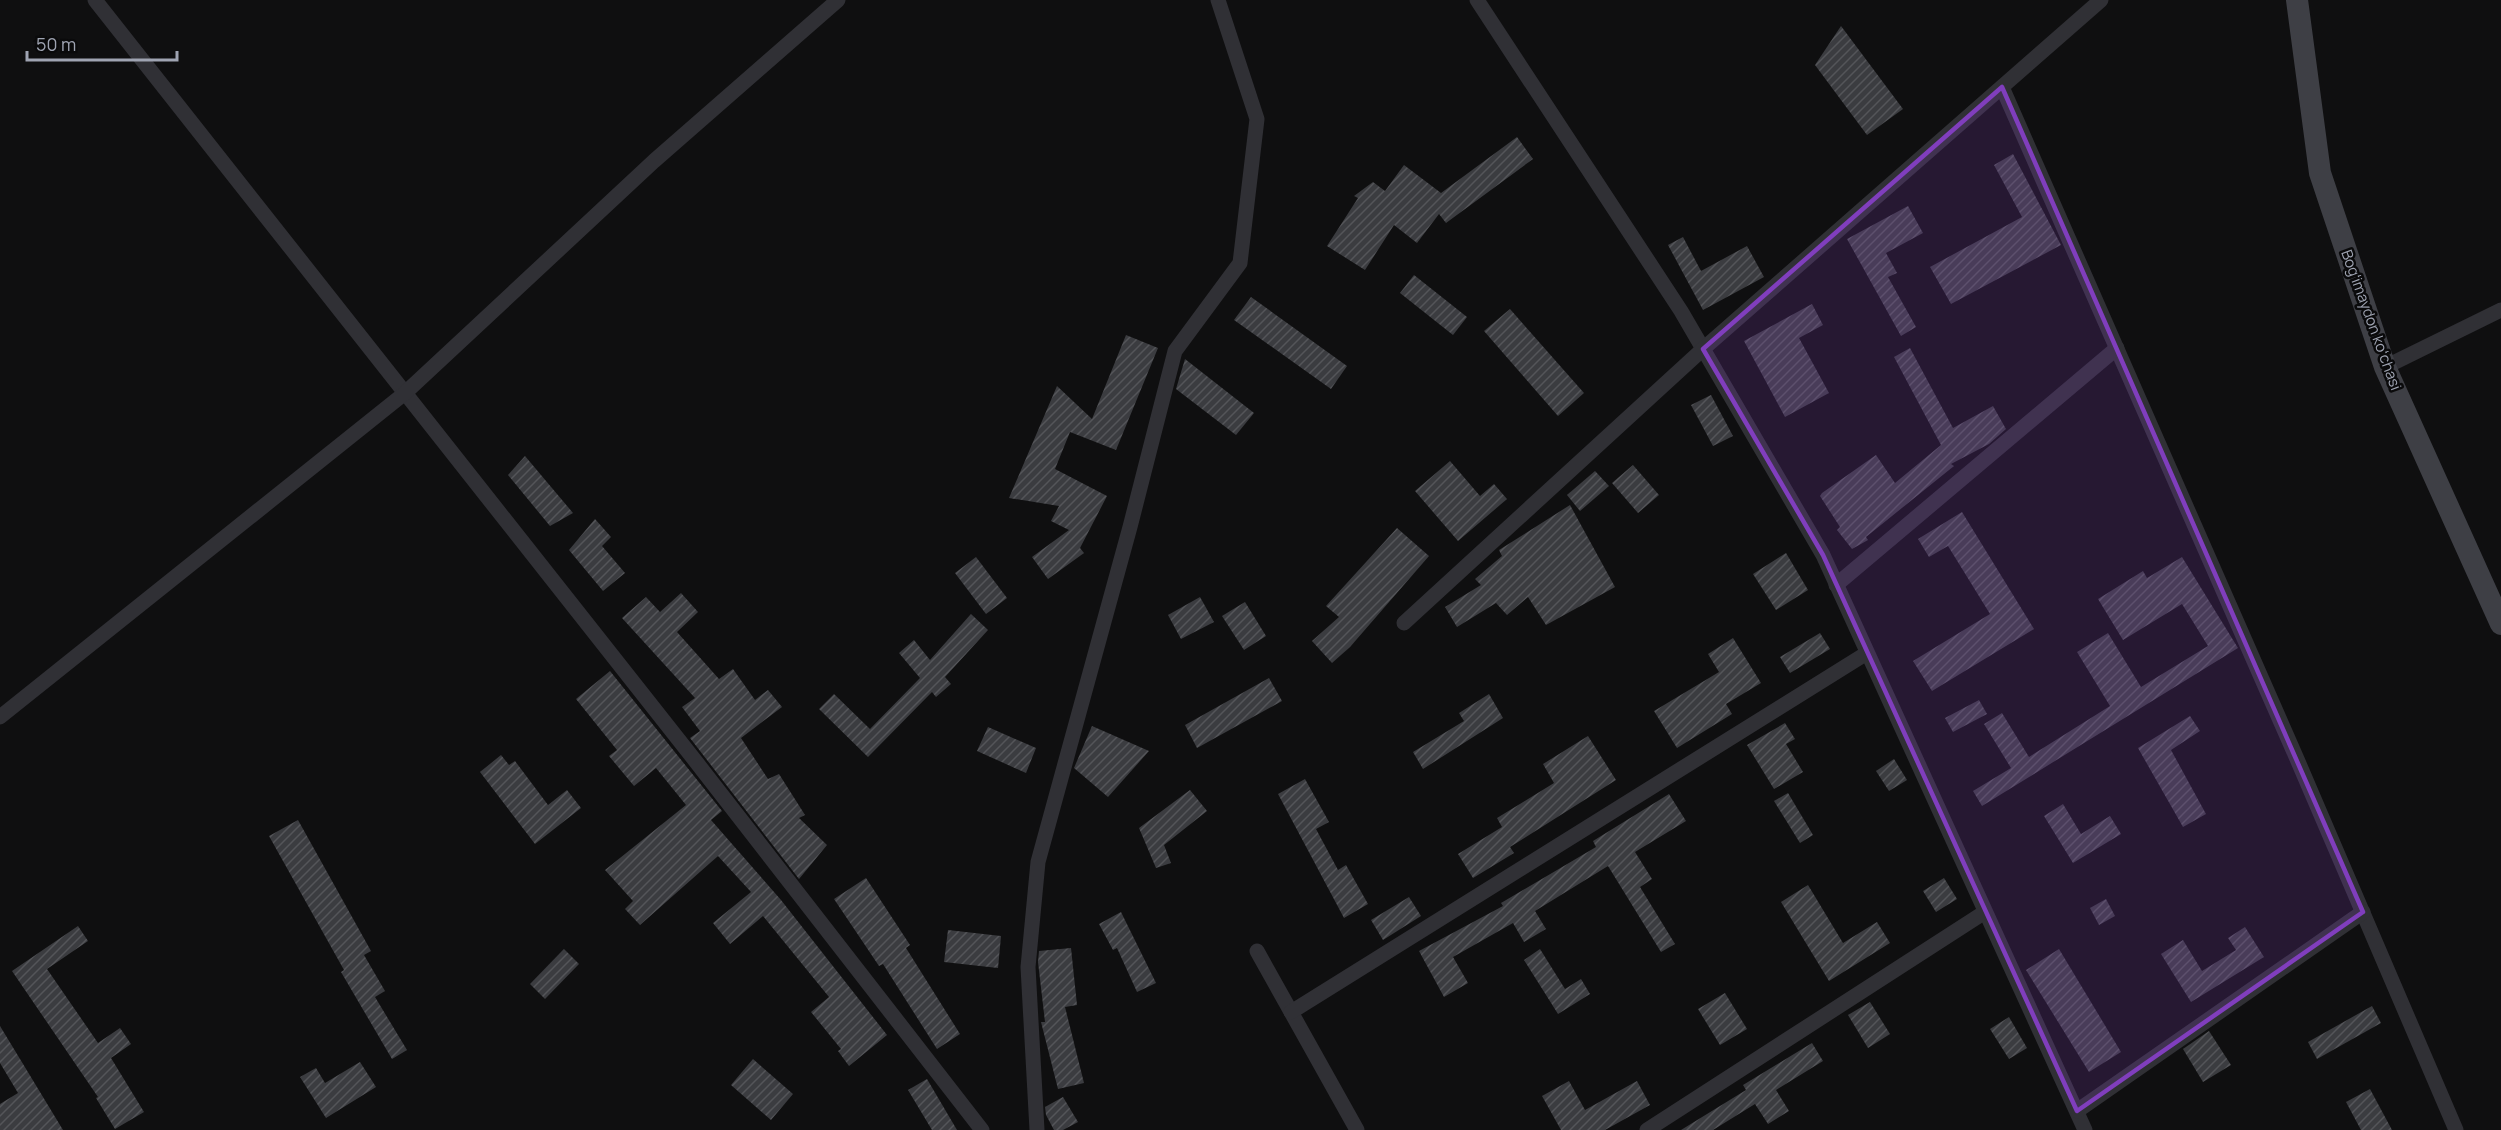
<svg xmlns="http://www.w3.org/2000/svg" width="2501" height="1130" viewBox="0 0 2501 1130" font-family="Manrope,sans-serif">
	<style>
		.building { fill: url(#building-hatch) }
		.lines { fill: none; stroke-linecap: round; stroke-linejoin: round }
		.minor { stroke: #303035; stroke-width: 15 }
		.secondary { stroke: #3e3f45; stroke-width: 22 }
		.marked { fill: #803ebd; fill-opacity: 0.2; stroke: #803ebd; stroke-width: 4.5; stroke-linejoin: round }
		.labels { text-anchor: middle; stroke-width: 5; stroke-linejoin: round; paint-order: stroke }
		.street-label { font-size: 15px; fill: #9fa4b2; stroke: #0a0a0b }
	</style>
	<defs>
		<pattern id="building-hatch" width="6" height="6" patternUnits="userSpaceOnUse" patternTransform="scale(1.5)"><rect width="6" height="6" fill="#3b3c40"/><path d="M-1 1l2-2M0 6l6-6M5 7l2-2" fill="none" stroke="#545559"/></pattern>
	</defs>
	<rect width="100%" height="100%" fill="#0f0f10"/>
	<g class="building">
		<polygon points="1841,26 1903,109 1867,135 1815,65"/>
		<polygon points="1517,137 1533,159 1446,223 1439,214 1417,243 1394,225 1365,270 1327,246 1358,198 1354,196 1373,182 1385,191 1404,165 1441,193"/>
		<polygon points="2013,154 2061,245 1951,304 1930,267 2022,217 1994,165"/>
		<polygon points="1908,206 1923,233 1886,253 1897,273 1888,277 1916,327 1901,336 1847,239"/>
		<polygon points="1683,237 1701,271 1747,246 1764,277 1703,310 1668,245"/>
		<polygon points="1414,275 1467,317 1453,335 1400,293"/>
		<polygon points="1251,297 1347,366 1331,389 1234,320"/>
		<polygon points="1812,304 1823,325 1799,338 1829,393 1785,417 1744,341"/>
		<polygon points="1510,309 1584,393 1558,416 1484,331"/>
		<polygon points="1126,335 1158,348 1116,450 1070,432 1055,469 1107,496 1080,548 1084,553 1048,579 1032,557 1069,530 1051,521 1059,506 1009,498 1057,386 1092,419"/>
		<polygon points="1910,348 1953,428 1993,406 2006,429 1989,444 1951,464 1954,466 1866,537 1868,540 1852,549 1837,530 1840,527 1820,496 1822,493 1876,455 1895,483 1941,445 1894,357"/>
		<polygon points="1185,359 1254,413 1236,435 1176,389"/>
		<polygon points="1711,395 1733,436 1713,446 1691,405"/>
		<polygon points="525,456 573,513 550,526 508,475"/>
		<polygon points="1450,461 1480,496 1494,484 1507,499 1458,541 1415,491"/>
		<polygon points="1633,465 1659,495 1638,513 1612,483"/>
		<polygon points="1595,471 1609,486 1580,511 1567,495"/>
		<polygon points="1570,505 1615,587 1546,625 1528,597 1507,615 1496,603 1457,627 1445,607 1481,585 1475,579 1502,556 1499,550"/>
		<polygon points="1962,512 2034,629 1932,691 1913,661 1990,614 1948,546 1929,557 1918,539"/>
		<polygon points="595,519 611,537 602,546 625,573 603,591 569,550"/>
		<polygon points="1397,528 1429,556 1350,647 1332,663 1312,641 1339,617 1326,606"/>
		<polygon points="1786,553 1808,590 1776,610 1753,574"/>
		<polygon points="976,557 1007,598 986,614 955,573"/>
		<polygon points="2182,557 2238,648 1982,806 1973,791 2011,768 1984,724 2002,713 2029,757 2110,706 2077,652 2108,633 2141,687 2208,646 2182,604 2123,640 2098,599 2143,571 2147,578"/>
		<polygon points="681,593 698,612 677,632 719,679 733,669 755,700 768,690 782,707 741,738 768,779 779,774 805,815 799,818 827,845 799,879 690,738 700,731 682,707 695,698 622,618 646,597 660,612"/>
		<polygon points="1200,597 1214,622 1181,639 1168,615"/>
		<polygon points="1245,602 1266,636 1244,650 1222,616"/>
		<polygon points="971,614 988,630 945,677 951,684 936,697 932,692 868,757 819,709 834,694 870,729 920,678 899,653 914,640 930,660"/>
		<polygon points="1820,633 1830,649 1790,673 1780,657"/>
		<polygon points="1733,638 1761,683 1726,704 1732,714 1677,748 1654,711 1719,672 1708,654"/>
		<polygon points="610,671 722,811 711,820 781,900 887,1035 849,1066 838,1051 841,1049 811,1012 829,997 763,916 730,944 713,923 751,892 718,856 640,925 625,909 633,901 605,870 686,805 656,768 634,786 609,756 617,750 576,699"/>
		<polygon points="1269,678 1282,701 1197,748 1185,725"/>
		<polygon points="1489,694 1503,718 1423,769 1413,752 1464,721 1459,713"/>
		<polygon points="1979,700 1987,714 1953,732 1945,718"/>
		<polygon points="2190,716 2200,731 2171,750 2206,814 2183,827 2138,748"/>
		<polygon points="1785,723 1795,739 1786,744 1803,772 1774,789 1747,745"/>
		<polygon points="1092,726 1149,751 1108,797 1074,768"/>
		<polygon points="988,727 1036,748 1026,773 977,751"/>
		<polygon points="1588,736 1616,780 1510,847 1514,853 1473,878 1458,854 1502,827 1497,818 1554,783 1543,764"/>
		<polygon points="501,755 509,765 515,761 548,805 567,790 581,808 535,844 480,772"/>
		<polygon points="1894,759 1907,780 1889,791 1876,771"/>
		<polygon points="1305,779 1329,822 1316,829 1338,870 1346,865 1368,904 1344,918 1278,794"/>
		<polygon points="1190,790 1207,811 1164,845 1171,863 1156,868 1139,828"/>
		<polygon points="1788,793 1813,835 1800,843 1774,801"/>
		<polygon points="1669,794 1686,821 1635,852 1652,879 1640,887 1675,944 1661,952 1608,866 1535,911 1546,929 1524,942 1513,923 1453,957 1468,983 1444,997 1419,951 1503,906 1501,903 1596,847 1593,841"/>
		<polygon points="2063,804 2081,834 2110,816 2121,834 2073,863 2044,816"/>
		<polygon points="298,820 371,951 364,955 385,991 375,997 407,1050 392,1059 341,972 344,970 269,836"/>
		<polygon points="866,878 910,945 906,948 960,1034 937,1049 883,964 879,966 834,899"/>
		<polygon points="1944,878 1957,899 1936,912 1923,891"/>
		<polygon points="1808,885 1843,943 1877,922 1890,943 1829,981 1781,902"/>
		<polygon points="1409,897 1421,916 1383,940 1371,920"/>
		<polygon points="2106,899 2115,916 2099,925 2090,908"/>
		<polygon points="1121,912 1156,983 1137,992 1117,948 1113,950 1099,924"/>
		<polygon points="78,926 88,941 47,969 98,1043 120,1028 131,1044 111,1058 144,1112 115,1129 96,1098 98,1097 12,971"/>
		<polygon points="2245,927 2264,957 2191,1002 2161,954 2183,940 2202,971 2236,950 2228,938"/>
		<polygon points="948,930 1001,936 998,968 944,962"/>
		<polygon points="1071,948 1077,1005 1065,1007 1084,1083 1058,1089 1041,1022 1045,1022 1038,962 1039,951"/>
		<polygon points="564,949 579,964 545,999 530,984"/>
		<polygon points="1540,949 1565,989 1581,979 1590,994 1558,1014 1524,960"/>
		<polygon points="2059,949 2121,1052 2089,1072 2026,970"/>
		<polygon points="1725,993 1747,1029 1720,1045 1698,1009"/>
		<polygon points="1870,1002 1890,1034 1868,1048 1848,1015"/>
		<polygon points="2372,1006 2381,1023 2317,1059 2308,1042"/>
		<polygon points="2009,1017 2027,1048 2009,1059 1990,1029"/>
		<polygon points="0,1026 63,1130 0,1130 0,1104 18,1093 0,1063"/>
		<polygon points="2209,1031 2231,1065 2203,1082 2183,1049"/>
		<polygon points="1812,1043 1823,1061 1776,1090 1789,1111 1768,1124 1755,1104 1713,1130 1681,1130 1746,1090 1743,1085"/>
		<polygon points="753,1059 793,1094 771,1120 731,1085"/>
		<polygon points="360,1062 376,1087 326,1118 300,1077 316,1068 325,1083"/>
		<polygon points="927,1079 957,1130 932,1130 908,1090"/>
		<polygon points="1569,1081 1585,1110 1637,1081 1650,1105 1605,1130 1561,1130 1542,1096"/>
		<polygon points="2370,1089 2392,1130 2361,1130 2346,1102"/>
		<polygon points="1063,1097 1078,1122 1063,1130 1054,1130 1046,1115 1045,1107"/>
	</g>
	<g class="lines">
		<g class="minor">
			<polyline points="95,0 697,763 982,1130"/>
			<polyline points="1477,0 1681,311 1823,555 2085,1130"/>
			<polyline points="2002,87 2297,759 2456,1130"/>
			<polyline points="2385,367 2501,310"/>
			<polyline points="1836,585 2117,348"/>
			<polyline points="1404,623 1703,349 2101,0"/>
			<polyline points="0,717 405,393 654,161 838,0"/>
			<polyline points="1257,951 1357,1130"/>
			<polyline points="1291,1012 1867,653"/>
			<polyline points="2077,1111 2363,912"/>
			<polyline points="1037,1130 1028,967 1038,862 1130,527 1175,351 1240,263 1257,119 1218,0"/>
			<polyline points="1647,1130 1985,912"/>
		</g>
		<polyline class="secondary" points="2297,0 2320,173 2385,367 2501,624"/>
	</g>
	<path class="marked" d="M2002,87L2363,912L2077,1111L1823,555L1703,349Z"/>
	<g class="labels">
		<g class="street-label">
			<text transform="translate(2371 320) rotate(70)" y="5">Bogʻimaydon koʻchasi</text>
		</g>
	</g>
	<path d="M27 51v9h150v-9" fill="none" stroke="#9fa4b2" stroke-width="3"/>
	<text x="36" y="51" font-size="18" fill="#9fa4b2" stroke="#0a0a0b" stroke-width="4.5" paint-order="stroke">50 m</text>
</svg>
